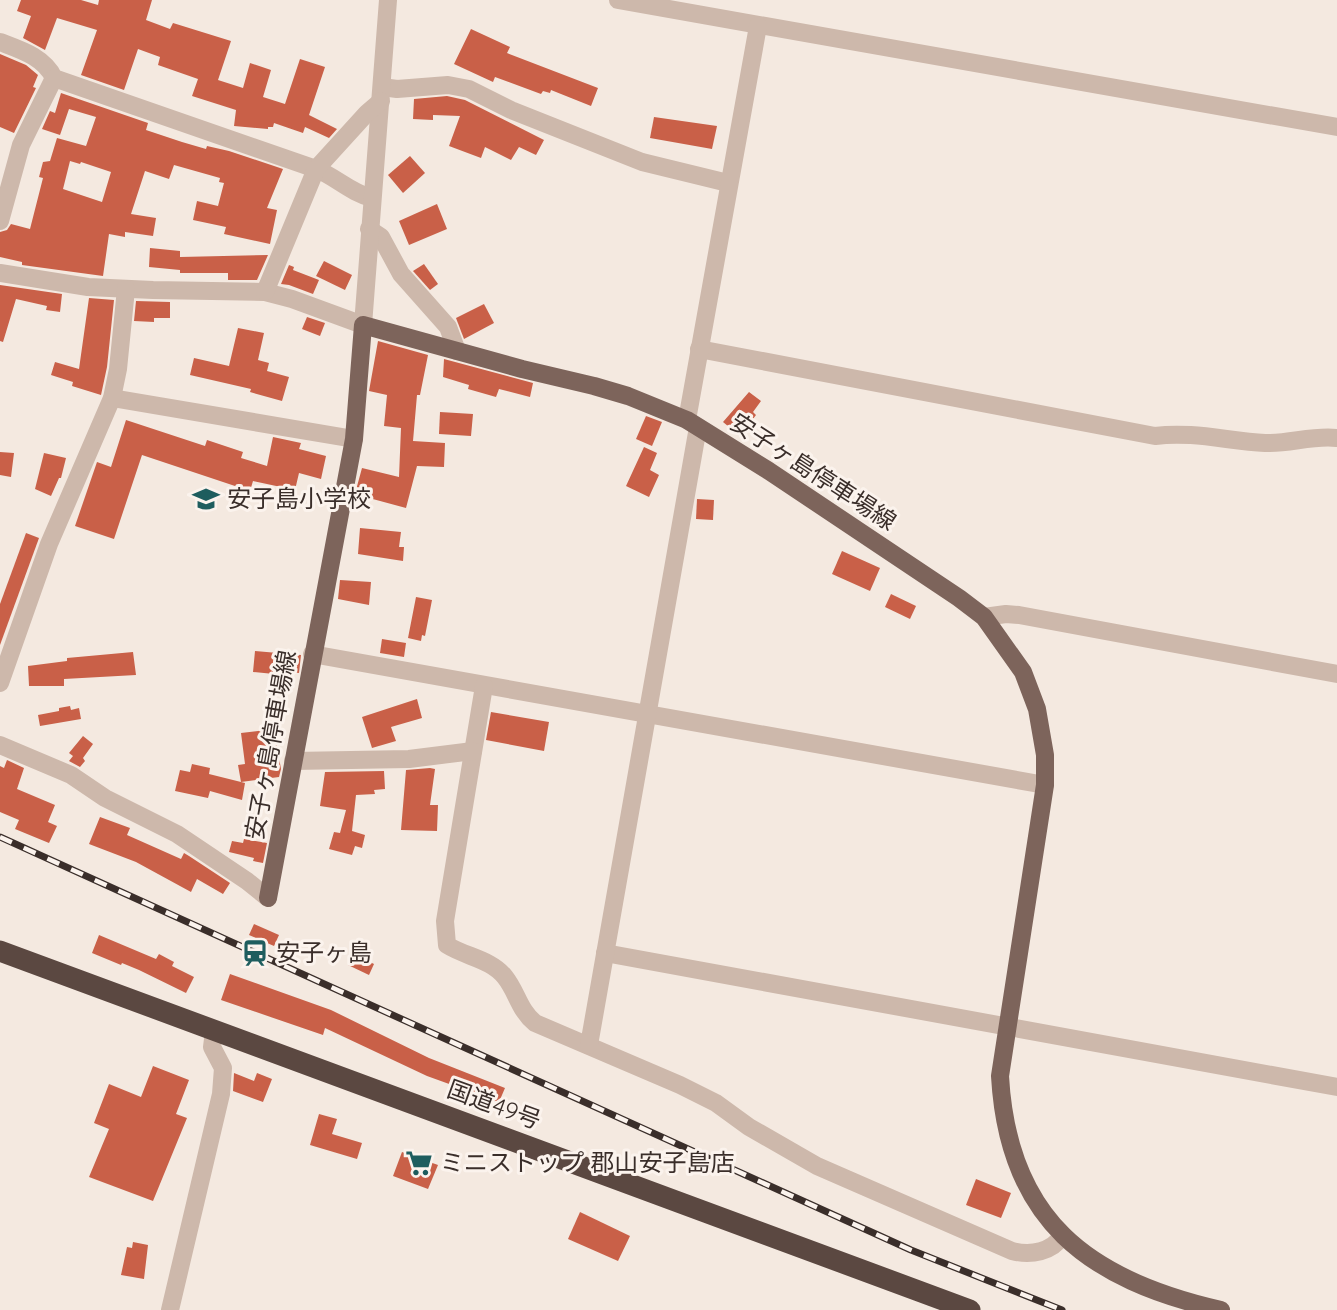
<svg xmlns="http://www.w3.org/2000/svg" width="1337" height="1310" viewBox="0 0 1337 1310" font-family="Quicksand,'Noto Sans JP',sans-serif">
	<style>
		.building { fill: #c96048; fill-rule: evenodd }
		.lines { fill: none; stroke-linecap: round; stroke-linejoin: round }
		.minor { stroke: #cdb8ab; stroke-width: 18 }
		.major { stroke: #7d645b; stroke-width: 18 }
		.highway { stroke: #5b4841; stroke-width: 21 }
		.rail-casing { stroke: #3a2e2a; stroke-width: 7 }
		.rail { stroke: #fbf3ed; stroke-width: 4.5; stroke-dasharray: 13; stroke-linecap: butt }
		.labels { text-anchor: middle; stroke-width: 6; stroke-linejoin: round; paint-order: stroke }
		.street-label { font-size: 24px; fill: #3a2e2a; stroke: #fbf3ed }
		.poi-label { font-size: 24px; fill: #3a2e2a; stroke: #fbf3ed; text-anchor: start }
	</style>
	<rect width="100%" height="100%" fill="#f4e9e0"/>
	<g class="building">
		<polygon points="21,0 81,0 98,5 99,0 152,0 146,20 170,29 173,23 231,41 218,80 243,88 250,63 271,70 263,97 285,104 300,59 325,67 309,115 337,129 329,138 305,127 303,133 274,123 273,127 268,127 268,129 234,126 236,110 192,96 198,79 158,65 160,57 138,49 124,90 81,75 97,30 57,18 45,50 23,38 31,16 17,11"/>
		<polygon points="471,29 510,47 507,53 598,88 591,106 551,90 550,93 543,91 541,94 495,77 493,82 454,64"/>
		<polygon points="0,54 26,65 38,75 33,87 36,88 14,133 0,127"/>
		<path d="M61,93L148,123L146,130L182,142L206,149L207,146L229,151L283,169L267,208L277,210L270,244L224,234L226,227L193,220L197,201L218,206L224,183L219,182L220,178L174,165L169,179L145,171L131,214L156,218L153,236L125,232V237L109,234L103,276L22,265V262L0,257V232L7,230L11,224L30,229L43,178L39,177L43,162L50,161L57,138L86,146L96,117L69,109L60,135L42,129L50,111L55,113ZM70,161L80,164L81,162L111,172L102,202L63,189Z"/>
		<polygon points="447,96 465,100 544,140 536,155 519,147 511,160 485,147 481,158 449,146 460,116 433,115 433,120 413,119 414,99"/>
		<polygon points="654,117 717,126 712,149 650,138"/>
		<polygon points="410,156 425,173 403,193 388,175"/>
		<polygon points="437,204 447,229 409,245 399,221"/>
		<polygon points="150,248 180,251 180,257 268,255 257,280 228,280 228,273 180,273 180,270 149,267"/>
		<polygon points="324,261 352,275 345,290 316,276"/>
		<polygon points="424,264 438,284 430,290 413,271"/>
		<polygon points="289,265 294,267 293,270 319,280 313,294 289,285 281,284"/>
		<polygon points="0,285 62,294 60,312 46,310 47,306 16,299 3,342 0,341"/>
		<polygon points="89,298 114,300 107,367 101,395 72,386 73,382 51,375 55,362 79,369"/>
		<polygon points="136,301 170,302 170,318 154,318 154,322 134,321"/>
		<polygon points="484,304 494,323 464,339 456,318"/>
		<polygon points="307,317 325,323 320,336 302,329"/>
		<polygon points="238,328 264,333 258,360 269,363 267,371 289,377 282,401 250,392 251,389 190,375 194,358 229,366"/>
		<polygon points="378,341 428,355 420,395 417,395 413,441 445,443 444,467 417,466 406,508 369,498 369,494 356,490 362,468 399,477 401,428 384,426 387,395 369,391"/>
		<polygon points="444,359 533,383 530,397 499,389 496,397 468,389 469,385 443,377"/>
		<polygon points="749,392 761,401 753,412 756,415 740,436 723,422"/>
		<polygon points="440,412 473,414 471,436 439,434"/>
		<polygon points="646,416 662,422 652,446 636,439"/>
		<polygon points="126,420 205,446 207,440 243,452 241,458 267,466 273,437 301,443 299,449 326,456 321,479 299,473 295,490 253,481 250,491 142,455 114,539 75,526 97,462 111,467"/>
		<polygon points="644,447 657,453 650,470 659,475 649,497 626,486"/>
		<polygon points="0,452 14,453 11,477 0,475"/>
		<polygon points="44,453 66,458 61,478 59,478 51,496 35,489"/>
		<polygon points="697,499 714,500 713,520 696,519"/>
		<polygon points="360,528 401,532 399,547 404,547 403,561 358,554"/>
		<polygon points="26,533 39,538 0,645 0,604"/>
		<polygon points="842,551 880,568 870,591 832,574"/>
		<polygon points="340,580 371,582 369,605 338,599"/>
		<polygon points="891,594 916,606 910,619 885,607"/>
		<polygon points="416,597 432,600 425,636 422,635 421,641 408,638"/>
		<polygon points="382,639 406,643 404,657 380,653"/>
		<polygon points="255,651 301,655 299,673 284,671 284,675 253,672"/>
		<polygon points="133,652 136,675 64,679 64,686 29,686 28,666 67,661 67,658"/>
		<polygon points="417,699 422,718 391,727 396,741 372,748 362,717"/>
		<polygon points="70,706 71,710 79,708 81,719 40,726 38,715 59,711 59,708"/>
		<polygon points="491,712 549,722 544,751 486,740"/>
		<polygon points="274,729 281,769 279,777 241,782 238,765 245,764 241,733"/>
		<polygon points="83,736 93,744 83,758 85,761 80,767 69,761 73,756 69,753"/>
		<polygon points="7,760 24,768 17,789 55,805 48,822 57,826 49,843 15,829 19,820 0,812 0,766 4,768"/>
		<polygon points="192,764 210,768 209,774 245,783 242,800 210,791 208,798 175,791 180,770 190,772"/>
		<polygon points="430,768 435,769 430,805 438,805 437,831 401,830 406,770"/>
		<polygon points="384,771 385,789 374,790 375,794 356,795 352,831 365,835 362,848 355,846 352,855 329,849 334,832 340,833 346,810 320,806 325,772"/>
		<polygon points="100,817 130,828 127,835 181,859 184,853 189,856 230,883 223,894 197,879 191,892 136,862 89,844"/>
		<polygon points="244,839 267,843 263,863 253,861 254,858 229,852 232,841 243,843"/>
		<polygon points="254,924 279,935 274,946 249,935"/>
		<polygon points="99,935 156,959 159,954 174,962 172,966 194,977 186,993 139,970 122,963 121,965 92,953"/>
		<polygon points="354,954 374,964 369,975 348,965"/>
		<polygon points="230,974 331,1010 429,1058 505,1088 499,1102 427,1076 325,1028 323,1035 221,1000"/>
		<polygon points="153,1066 189,1080 176,1114 187,1118 153,1201 89,1177 109,1129 94,1123 109,1084 141,1097"/>
		<polygon points="234,1073 254,1081 257,1073 272,1079 263,1102 233,1091"/>
		<polygon points="319,1114 337,1119 332,1134 362,1143 357,1159 310,1145"/>
		<polygon points="402,1152 438,1165 428,1189 393,1176"/>
		<polygon points="976,1179 1011,1193 1001,1218 966,1205"/>
		<polygon points="580,1212 630,1236 618,1261 568,1239"/>
		<polygon points="133,1242 148,1245 144,1279 121,1275 127,1247 132,1248"/>
	</g>
	<g class="lines">
		<g class="minor">
			<polyline points="618,0 1337,127"/>
			<path d="M0,42C21,50 44,57 54,78L316,169C336,177 351,193 372,198"/>
			<polyline points="382,87 397,89 448,85 469,89 511,110 642,162 728,183"/>
			<polyline points="0,221 21,145 54,78"/>
			<polyline points="369,229 381,237 401,274 448,327 457,351"/>
			<polyline points="0,273 88,287 153,290 265,292 292,299 363,325 388,0"/>
			<polyline points="265,292 316,169 367,113 381,101"/>
			<path d="M699,349L1155,436C1192,431 1228,441 1265,443C1289,444 1313,435 1337,438"/>
			<polyline points="112,398 354,439"/>
			<polyline points="687,420 758,26"/>
			<polyline points="984,617 1006,614 1019,615 1337,674"/>
			<polyline points="312,654 1045,785"/>
			<polyline points="0,683 49,544 112,398 118,369 126,289"/>
			<path d="M484,686L445,921L447,945C466,957 491,959 505,977C517,992 519,1010 535,1023L680,1085L716,1103L749,1127L817,1166L1012,1251C1031,1256 1052,1252 1063,1235"/>
			<polyline points="0,745 71,775 105,798 177,834 247,881 268,898"/>
			<polyline points="293,761 409,759 473,751"/>
			<polyline points="605,953 1337,1087"/>
			<polyline points="589,1045 698,427"/>
			<polyline points="170,1310 221,1094 223,1068 212,1047 214,1031"/>
		</g>
		<path class="major" d="M268,898L354,439L363,325L522,369L594,386L628,396L687,420L769,471L959,598L984,617L1023,672L1037,709L1045,755V785L1000,1076C1008,1220 1088,1280 1221,1310"/>
		<polyline class="highway" points="0,951 970,1310"/>
		<defs>
			<polyline id="rail" points="0,837 911,1250 1062,1310"/>
		</defs>
		<use href="#rail" class="rail-casing"/>
		<use href="#rail" class="rail"/>
	</g>
	<defs>
		<symbol id="school-bare" viewBox="-9 -9 18 18"><path d="M0-5L7-2L0 1L-7-2ZM-4 1L0 2.5L4 1V4Q0 6-4 4Z" fill="#1e5d5e" stroke="#fbf3ed" stroke-width="2.5" paint-order="stroke"/></symbol>
		<symbol id="station-bare" viewBox="-9 -9 18 18"><path d="M-3-6H3Q5-6 5-4V2Q5 4 3 4L4.5 6H3L1.5 4h-3L-3 6H-4.5L-3 4Q-5 4-5 2V-4Q-5-6-3-6ZM-3.5-4v3h7v-3ZM-3.5 1v1.5H-2V1ZM2 1v1.5H3.5V1Z" fill="#1e5d5e" stroke="#fbf3ed" stroke-width="2.5" paint-order="stroke"/></symbol>
		<symbol id="supermarket-bare" viewBox="-9 -9 18 18"><path d="M-6-5.5h2.5l.6 2H6L4.5 2H-2.5L-4.4-4H-6ZM-1.5 3.2a1.3 1.3 0 1 0 .1 0ZM3 3.2a1.3 1.3 0 1 0 .1 0Z" fill="#1e5d5e" stroke="#fbf3ed" stroke-width="2.5" paint-order="stroke"/></symbol>
	</defs>
	<g fill-rule="evenodd">
		<use href="#school-bare" x="187" y="480" width="38" height="38"/>
		<use href="#station-bare" x="236" y="934" width="38" height="38"/>
		<use href="#supermarket-bare" x="400" y="1144" width="38" height="38"/>
	</g>
	<g class="labels">
		<g class="street-label">
			<text transform="translate(813 472) rotate(33)" y="8">安子ヶ島停車場線</text>
			<text transform="translate(271 745) rotate(-80)" y="8">安子ヶ島停車場線</text>
			<text transform="translate(494 1105) rotate(20)" y="8">国道49号</text>
		</g>
		<g class="poi-label">
			<text x="227" y="507">安子島小学校</text>
			<text x="276" y="961">安子ヶ島</text>
			<text x="440" y="1171">ミニストップ 郡山安子島店</text>
		</g>
	</g>
</svg>
